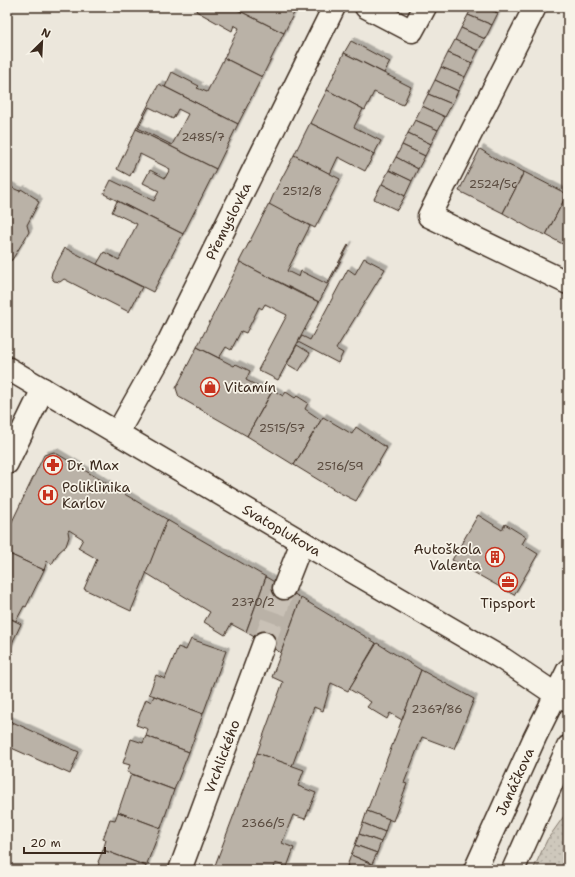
<svg xmlns="http://www.w3.org/2000/svg" width="575" height="877" viewBox="0 0 575 877" font-family="'Shantell Sans',sans-serif">
	<style>
		.green { fill: url(#green-dots); stroke: #84796d }
		.building { fill: #bab2a7; stroke: #3b2a1e; fill-rule: evenodd; filter: url(#shadow) }
		.lines { fill: none; stroke-linecap: round; stroke-linejoin: round }
		.minor-tunnel { stroke: #c9c1b6; stroke-width: 22; stroke-dasharray: 22 11; stroke-linecap: butt }
		.minor-casing { stroke: #3b2a1e; stroke-width: 25 }
		.minor { stroke: #f7f3e8; stroke-width: 22 }
		.labels { text-anchor: middle; stroke-width: 3.5; stroke-linejoin: round; paint-order: stroke }
		.number-label { font-size: 12px; fill: #5b4c40 }
		.street-label { font-size: 14px; fill: #3b2a1e; stroke: #f7f3e8 }
		.poi-label { font-size: 14px; fill: #3b2a1e; stroke: #f7f3e8; text-anchor: start }
	</style>
	<defs>
		<pattern id="green-dots" width="8" height="8" patternUnits="userSpaceOnUse"><rect width="8" height="8" fill="#cec8bc"/><path d="M2 2h.1M6 6h.1" fill="none" stroke="#b2aca1" stroke-width="1.8" stroke-linecap="round"/></pattern>
		<filter id="shadow"><feDropShadow dx="3.5" dy="-3.5" stdDeviation="0" flood-color="#0004"/></filter>
	</defs>
	<rect width="100%" height="100%" fill="#ece7dc"/>
	<filter id="ink" filterUnits="userSpaceOnUse"><feTurbulence type="fractalNoise" baseFrequency=".025" numOctaves="2"/><feDisplacementMap in="SourceGraphic" scale="8" xChannelSelector="R" yChannelSelector="G"/><feConvolveMatrix kernelMatrix="1 2 1 2 8 2 1 2 1" color-interpolation-filters="sRGB"/></filter>
	<g filter="url(#ink)">
		<polygon class="green" points="568,815 568,870 533,870 547,840 564,816"/>
		<g class="building">
			<polygon points="198,7 232,7 284,33 262,77 224,58 239,28 234,25 232,31 196,11"/>
			<polygon points="232,7 247,7 252,10 253,7 297,7 284,33"/>
			<polygon points="472,7 484,7 498,13 492,25 468,15"/>
			<polygon points="484,7 501,7 498,13"/>
			<polygon points="468,15 492,25 485,39 461,28"/>
			<polygon points="461,28 485,39 478,51 455,40"/>
			<polygon points="455,40 478,51 472,63 448,53"/>
			<polygon points="351,41 390,62 384,73 344,53"/>
			<polygon points="344,53 411,87 403,105 374,92 365,110 327,90"/>
			<polygon points="448,53 472,63 465,77 441,67"/>
			<polygon points="224,58 262,77 238,124 165,87 172,72 199,86 197,88 207,92"/>
			<polygon points="441,67 465,77 458,91 435,80"/>
			<polygon points="435,80 458,91 452,104 428,94"/>
			<path d="M159,84L238,124L216,169L136,129ZM149,107L173,119L178,109L188,114L172,145L138,128Z"/>
			<polygon points="327,90 363,109 354,127 381,141 374,154 310,123"/>
			<polygon points="428,94 452,104 445,117 422,106"/>
			<polygon points="422,106 445,117 438,130 415,120"/>
			<polygon points="415,120 438,130 431,144 408,133"/>
			<polygon points="310,123 374,154 365,171 338,157 330,174 294,155"/>
			<polygon points="136,129 216,169 183,234 104,194 111,180 154,201 159,191 143,183 150,170 165,178 170,169 140,154 130,176 117,169"/>
			<polygon points="408,133 431,144 425,156 402,145"/>
			<polygon points="402,145 425,156 418,169 396,157"/>
			<polygon points="480,149 497,160 524,172 503,213 459,191"/>
			<polygon points="294,155 340,179 315,228 269,205 276,189"/>
			<polygon points="396,157 418,169 412,181 389,170"/>
			<polygon points="389,170 412,181 405,196 382,184"/>
			<polygon points="524,172 567,194 546,235 531,229 503,213"/>
			<polygon points="382,184 405,196 397,210 374,199"/>
			<polygon points="7,185 17,190 20,191 21,189 37,199 37,201 39,202 27,225 29,232 12,260 7,261"/>
			<polygon points="567,194 568,194 568,247 546,235"/>
			<polygon points="117,201 183,234 153,292 97,264 104,252 119,260 137,224 112,212"/>
			<polygon points="269,204 310,226 287,271 299,277 301,271 327,284 348,245 349,245 319,302 239,262"/>
			<polygon points="65,248 142,287 129,312 64,279 60,282 54,281 51,277 52,272"/>
			<polygon points="364,258 385,269 336,349 343,353 338,363 298,342 302,336 310,340 348,269 355,274"/>
			<polygon points="240,262 299,293 319,302 278,380 258,370 287,315 265,304 262,309 259,307 246,333 241,331 231,350 226,347 219,358 197,347"/>
			<polygon points="297,345 310,353 299,371 287,364"/>
			<polygon points="197,347 234,366 236,364 250,371 246,380 271,393 247,436 179,397 176,388"/>
			<polygon points="273,390 283,396 286,392 295,398 297,396 308,403 305,409 321,420 294,465 247,436"/>
			<polygon points="323,417 352,434 356,427 387,448 356,501 340,493 294,465"/>
			<polygon points="54,452 168,520 131,611 84,589 97,559 78,548 83,539 69,530 68,531 69,537 66,546 58,553 52,564 47,561 44,570 7,553 7,532 44,455"/>
			<polygon points="478,515 502,530 505,524 526,537 522,544 538,554 514,595 452,560"/>
			<polygon points="167,520 266,577 246,632 231,624 225,635 204,622 210,612 146,573"/>
			<polygon points="7,553 44,570 26,607 24,606 16,621 7,617"/>
			<polygon points="266,577 301,598 281,653 246,632"/>
			<polygon points="301,598 376,643 348,691 331,683 323,711 314,707 292,766 257,753 283,682 272,677"/>
			<polygon points="7,617 21,624 7,654"/>
			<polygon points="191,639 226,651 203,714 149,694 156,675 165,679 178,647 186,650"/>
			<polygon points="377,643 421,670 402,720 390,713 387,719 367,707 371,702 349,689"/>
			<polygon points="421,670 474,699 454,749 422,737 404,783 407,784 393,821 367,811"/>
			<polygon points="154,696 203,714 189,752 146,736 148,729 136,725 146,699 151,702"/>
			<polygon points="8,720 79,752 70,774 7,746 7,723"/>
			<polygon points="146,736 189,752 174,790 127,772 130,765 123,763 131,739 143,743"/>
			<polygon points="257,753 304,770 298,786 316,793 305,819 293,815 282,843 294,848 287,867 275,863 272,870 220,870 214,868"/>
			<polygon points="131,774 174,790 161,828 118,812"/>
			<polygon points="367,811 389,819 385,832 363,823"/>
			<polygon points="118,812 161,828 146,866 103,850 106,840 103,839 110,819 115,820"/>
			<polygon points="363,823 385,832 381,842 359,834"/>
			<polygon points="359,834 381,842 377,853 355,845"/>
			<polygon points="355,845 377,853 372,864 351,855"/>
			<polygon points="103,850 146,866 145,870 97,870 99,863 98,862"/>
			<polygon points="351,855 372,864 370,870 358,870 347,866"/>
			<polygon points="347,866 358,870 345,870"/>
		</g>
		<g class="lines">
			<polyline class="minor-tunnel" points="264,643 284,588"/>
			<defs>
				<g id="minor">
					<polyline points="366,7 412,31 425,7"/>
					<polyline points="535,7 429,216 568,283"/>
					<path id="s1" d="M7,368L302,542L503,659L555,694L568,700"/>
					<path id="s2" d="M118,432L168,343L334,7"/>
					<polyline points="7,463 43,389"/>
					<polyline points="284,588 302,542"/>
					<path id="s3" d="M180,870L264,643"/>
					<path id="s4" d="M475,870L535,737L568,670"/>
					<polyline points="513,870 568,747"/>
				</g>
			</defs>
			<use href="#minor" class="minor-casing"/>
			<use href="#minor" class="minor"/>
		</g>
	</g>
	<defs>
		<symbol id="shop-ring" viewBox="-11 -11 22 22"><circle r="9.5" fill="#f7f3e8" stroke="#c8321e" stroke-width="1.5"/><path d="M-5-2.5h2.3a2.7 3.5 0 0 1 5.4 0H5L5.5 6h-11ZM-1.5-2.5h3a1.5 2.3 0 0 0-3 0Z" fill="#c8321e"/></symbol>
		<symbol id="pharmacy-ring" viewBox="-11 -11 22 22"><circle r="9.5" fill="#f7f3e8" stroke="#c8321e" stroke-width="1.5"/><path d="M-2-6h4v4h4v4h-4v4h-4v-4h-4v-4h4Z" fill="#c8321e"/></symbol>
		<symbol id="hospital-ring" viewBox="-11 -11 22 22"><circle r="9.5" fill="#f7f3e8" stroke="#c8321e" stroke-width="1.5"/><path d="M-5-5h3v3.5h4V-5h3V5h-3V1.5h-4V5h-3Z" fill="#c8321e"/></symbol>
		<symbol id="building-ring" viewBox="-11 -11 22 22"><circle r="9.5" fill="#f7f3e8" stroke="#c8321e" stroke-width="1.5"/><path d="M-4-6H4V6H1V3H-1V6H-4ZM-2.5-4.3h1.7v1.8h-1.7ZM.8-4.3h1.7v1.8H.8ZM-2.5-1h1.7V.8h-1.7ZM.8-1h1.7V.8H.8Z" fill="#c8321e"/></symbol>
		<symbol id="office-ring" viewBox="-11 -11 22 22"><circle r="9.5" fill="#f7f3e8" stroke="#c8321e" stroke-width="1.5"/><path d="M-6-3h4V-5.5h4V-3h4V5H-6ZM-1-4.5V-3h2v-1.5ZM-6 0V1H6V0Z" fill="#c8321e"/></symbol>
	</defs>
	<g fill-rule="evenodd">
		<use href="#shop-ring" x="199" y="376" width="22" height="22"/>
		<use href="#pharmacy-ring" x="42" y="454" width="22" height="22"/>
		<use href="#hospital-ring" x="37" y="484" width="22" height="22"/>
		<use href="#building-ring" x="484" y="546" width="22" height="22"/>
		<use href="#office-ring" x="497" y="571" width="22" height="22"/>
	</g>
	<g class="labels">
		<g class="number-label">
			<text x="203" y="141">2485/7</text>
			<text x="493" y="188">2524/5c</text>
			<text x="302" y="195">2512/8</text>
			<text x="282" y="432">2515/57</text>
			<text x="340" y="470">2516/59</text>
			<text x="253" y="606">2370/2</text>
			<text x="437" y="713">2367/86</text>
			<text x="263" y="827">2366/5</text>
		</g>
		<g class="street-label">
			<text dy="5" stroke="none"><textPath href="#s2" startOffset="238">Přemyslovka</textPath></text>
			<text dy="5" stroke="none"><textPath href="#s1" startOffset="319">Svatoplukova</textPath></text>
			<text dy="5" stroke="none"><textPath href="#s3" startOffset="121">Vrchlického</textPath></text>
			<text dy="5" stroke="none"><textPath href="#s4" startOffset="97">Janáčkova</textPath></text>
		</g>
		<g class="poi-label">
			<text x="224" y="392">Vitamín</text>
			<text x="67" y="470">Dr. Max</text>
			<text x="62" y="492">Poliklinika<tspan x="62" dy="16">Karlov</tspan></text>
			<text x="481" y="554" text-anchor="end">Autoškola<tspan x="481" dy="16">Valenta</tspan></text>
			<text x="508" y="608" text-anchor="middle">Tipsport</text>
		</g>
	</g>
	<rect width="575" height="877" fill="none" stroke="#f7f3e8" stroke-width="24"/>
	<rect x="12" y="12" width="551" height="853" fill="none" stroke="#3b2a1e" stroke-width="1.5" filter="url(#ink)"/>
	<g transform="translate(42 42) rotate(24)" stroke="#f7f3e8" stroke-width="3" paint-order="stroke">
	<path d="M0-3L7 15L0 10L-7 15Z" fill="#3b2a1e"/>
	<text y="-6" font-size="11" font-weight="bold" text-anchor="middle" fill="#3b2a1e">N</text>
	</g>
	<path d="M24 847v6h81v-6" fill="none" stroke="#3b2a1e" stroke-width="2"/>
	<text x="30" y="847" font-size="12" fill="#3b2a1e" stroke="#f7f3e8" stroke-width="3" paint-order="stroke">20 m</text>
</svg>
